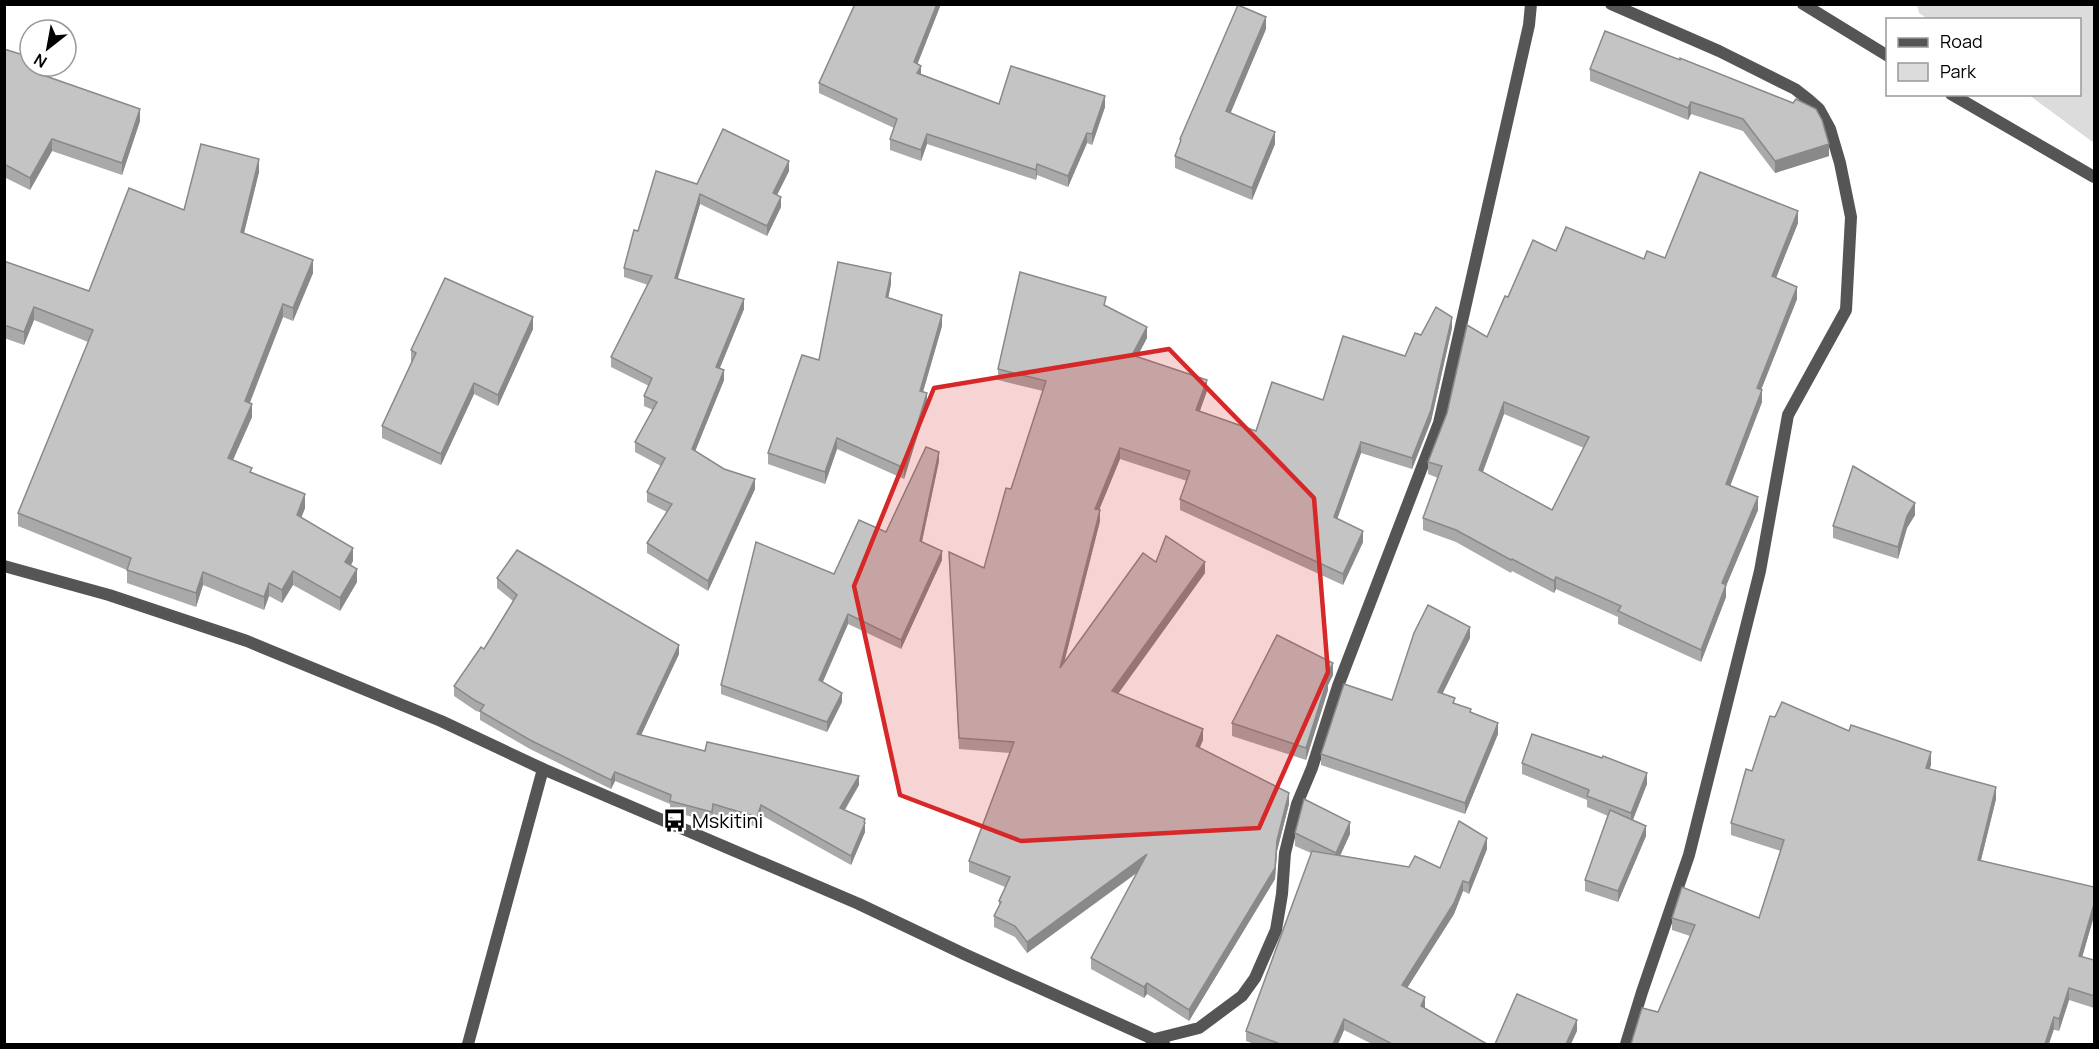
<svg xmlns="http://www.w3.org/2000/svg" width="2099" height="1049" viewBox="0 0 2099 1049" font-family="Manrope,sans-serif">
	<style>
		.green { fill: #dcdcdc }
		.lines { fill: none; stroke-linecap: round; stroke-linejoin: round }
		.service { stroke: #555; stroke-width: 12 }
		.minor { stroke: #555; stroke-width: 12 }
		.wall { fill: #a9a9a9; fill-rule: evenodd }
		.shaded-wall { fill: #898989 }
		.building { fill: #c4c4c4; stroke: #898989; stroke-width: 1.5; fill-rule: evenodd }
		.marked { fill: #d62828; fill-opacity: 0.2; stroke: #d62828; stroke-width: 4.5; stroke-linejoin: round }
		.labels { text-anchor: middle; stroke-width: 4.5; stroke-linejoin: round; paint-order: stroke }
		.poi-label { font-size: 20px; fill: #000; stroke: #fff; text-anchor: start }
	</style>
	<rect width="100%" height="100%" fill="#fff"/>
	<polygon class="green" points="1917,5 2094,5 2094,143 2029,95 2080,94 2080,20 1928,19 1919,13"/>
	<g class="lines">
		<polyline class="service" points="468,1044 543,769"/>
		<g class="minor">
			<polyline points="1611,4 1719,51 1795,89 1809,100 1819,109 1830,129 1840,163 1851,217 1846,310 1788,415 1760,571 1689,855 1642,992 1626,1044"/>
			<polyline points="1803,4 1888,56"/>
			<polyline points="1951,94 2094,177"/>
			<polyline points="4,566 109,595 247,641 441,721 543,769 859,904 964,954 1164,1044"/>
			<polyline points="1151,1040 1199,1028 1242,996 1255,978 1276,930 1282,894 1285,853 1297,804 1312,768 1338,686 1439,423 1529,25 1531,4"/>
		</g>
	</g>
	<g class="wall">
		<polygon points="855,4 941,4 917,64 921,74 999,104 1105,107 1092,145 1087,143 1068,187 1037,175 1036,180 927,144 921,161 890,150 890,139 894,128 819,93 819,83"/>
		<polygon points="1266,29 1230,113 1275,144 1252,200 1175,168 1175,156 1180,144 1180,139"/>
		<polygon points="4,49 41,66 41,74 140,121 122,175 52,151 30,190 4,177"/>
		<polygon points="1590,69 1829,144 1829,156 1775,173 1743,131 1691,114 1688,120 1590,81"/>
		<polygon points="789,171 777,195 781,207 767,236 700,204 677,279 744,309 720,368 724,380 695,451 755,489 708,591 647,553 647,543 667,512 647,502 647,492 661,466 635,452 635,442 653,410 644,406 644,396 649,386 611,367 611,357 648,285 624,277 624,268 638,231 697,184"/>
		<polygon points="259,172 244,233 313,273 293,321 283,317 250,403 252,417 233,460 305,508 301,518 353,561 351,565 357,582 340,611 293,585 282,603 269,596 264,610 203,585 196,607 127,583 127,570 18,526 18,513 88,342 34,320 24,345 4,338 4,261 89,291 184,210"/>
		<path d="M1798,223L1776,278L1797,299L1761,390L1762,402L1730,486L1758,510L1726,586V597L1701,662L1618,624V617L1556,589L1554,593L1512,571L1511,573L1456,542L1423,530V518L1438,478L1428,474V462L1487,337L1508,297L1556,251L1644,259L1665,258ZM1504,414L1584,448L1552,510L1483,472Z"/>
		<polygon points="891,284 888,298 942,326 923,392 927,405 904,479 837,449 825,484 768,464 768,453 819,360"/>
		<polygon points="1106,306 1147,338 1137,357 1207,391 1200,411 1256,431 1323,400 1405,356 1421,335 1452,328 1431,421 1412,469 1361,453 1337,519 1363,542 1343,585 1180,510 1180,499 1187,481 1120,459 1099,510 1100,521 1064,662 1156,562 1205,573 1118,694 1203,740 1199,748 1289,804 1277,851 1275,879 1189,1021 1147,994 1144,998 1091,969 1091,958 1137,873 1027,953 1015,937 994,927 994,916 999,907 999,901 1005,887 969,872 969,861 1010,753 959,749 949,552 984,568 1011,489 1043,391 998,380 998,369"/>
		<polygon points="533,329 498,406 474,394 441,465 382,438 382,426 412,363 411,362 411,350"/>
		<polygon points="939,461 922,542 942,560 901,649 848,624 823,682 842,702 827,732 721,694 721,685 834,574 886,532"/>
		<polygon points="1915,515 1907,528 1898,559 1833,538 1833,526"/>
		<polygon points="2094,517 2094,537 2093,537"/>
		<polygon points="497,578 679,654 641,735 705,751 859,785 845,810 865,819 865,832 851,865 761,815 757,827 713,814 712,822 670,811 670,804 615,781 611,789 530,749 480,720 480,712 476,711 454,696 454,686 484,649 513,601 497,588"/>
		<polygon points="1470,638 1442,693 1455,703 1471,712 1498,734 1465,814 1321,765 1321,754"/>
		<polygon points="1333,675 1328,685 1328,690 1306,760 1232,736 1232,723"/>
		<polygon points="1775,717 1849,731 1931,765 1929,769 1996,799 1981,860 2094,916 2082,957 2094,960 2094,1008 2069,1000 2059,1031 1690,936 1672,930 1672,918 1759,918 1781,851 1731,835 1731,823"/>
		<polygon points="1522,763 1647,784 1633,820 1646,836 1618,902 1585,891 1585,880 1608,816 1587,807 1587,800 1522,774"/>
		<polygon points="1295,833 1350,834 1340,855 1409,867 1440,868 1487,849 1469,894 1463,891 1454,914 1407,988 1425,1008 1487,1044 1372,1044 1344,1030 1338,1044 1254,1044 1246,1041 1246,1031 1311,853 1295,846"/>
	</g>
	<g class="shaded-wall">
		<polygon points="937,4 941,4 914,73 914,62"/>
		<polygon points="1266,17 1266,29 1226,124 1226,111"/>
		<polygon points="40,66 41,66 41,73 37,85 37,73"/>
		<polygon points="921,66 921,77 917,73"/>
		<polygon points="1105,96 1105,107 1092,145 1092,134"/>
		<polygon points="1691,102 1691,114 1688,120 1688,108"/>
		<polygon points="140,109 140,121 122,175 122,163"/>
		<polygon points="1275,132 1275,144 1252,200 1252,188"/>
		<polygon points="1087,133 1087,143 1068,187 1068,176"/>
		<polygon points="927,134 927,144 921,161 921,150"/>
		<polygon points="52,139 52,151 30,190 30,178"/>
		<polygon points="1829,144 1829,156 1775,173 1775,161"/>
		<polygon points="259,159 259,172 241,245 241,232"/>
		<polygon points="789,161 789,171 773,203 773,193"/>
		<polygon points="1037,164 1037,175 1036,180 1036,170"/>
		<polygon points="700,194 700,204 675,288 675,278"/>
		<polygon points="781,197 781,207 767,236 767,226"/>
		<polygon points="1798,211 1798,223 1772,288 1772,276"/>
		<polygon points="313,260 313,273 293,321 293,308"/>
		<polygon points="891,273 891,284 886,309 886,297"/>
		<polygon points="1797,287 1797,299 1757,400 1757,388"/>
		<polygon points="744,299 744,309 716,377 716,367"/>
		<polygon points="283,304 283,317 245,414 245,401"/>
		<polygon points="34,307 34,320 24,345 24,332"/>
		<polygon points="942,315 942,326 920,402 920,391"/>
		<polygon points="533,317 533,329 498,406 498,395"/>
		<polygon points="1452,317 1452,328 1431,421 1412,469 1412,458"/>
		<polygon points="1147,327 1147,338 1132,366 1132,355"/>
		<polygon points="724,370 724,380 692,459 692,449"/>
		<polygon points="1207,380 1207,391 1196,421 1196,410"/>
		<polygon points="474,383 474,394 441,465 441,454"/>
		<polygon points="1762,390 1762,402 1726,497 1726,484"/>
		<polygon points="927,393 927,405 904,479 904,468"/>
		<polygon points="1504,402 1504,414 1479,482 1479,470"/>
		<polygon points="252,404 252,417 228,471 228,458"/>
		<polygon points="837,438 837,449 825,484 825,472"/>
		<polygon points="1361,442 1361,453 1334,528 1334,517"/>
		<polygon points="1120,448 1120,459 1095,520 1095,509"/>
		<polygon points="939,452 939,461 920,550 920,541"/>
		<polygon points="755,479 755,489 708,591 708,581"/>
		<polygon points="305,494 305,508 297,529 297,515"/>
		<polygon points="1758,497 1758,510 1726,586 1726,597 1701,662 1701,650 1722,583"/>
		<polygon points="1915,503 1915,515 1907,528 1898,559 1898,547 1907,516"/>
		<polygon points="1100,510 1100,521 1060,679 1060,668"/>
		<polygon points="1363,531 1363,542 1343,585 1343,574"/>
		<polygon points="353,548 353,561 345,575 345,562"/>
		<polygon points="942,551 942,560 901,649 901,640"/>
		<polygon points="1205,562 1205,573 1112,702 1112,691"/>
		<polygon points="357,569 357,582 340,611 340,598"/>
		<polygon points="293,571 293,585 282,603 282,590"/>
		<polygon points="203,572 203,585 196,607 196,593"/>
		<polygon points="1556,577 1556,589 1554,593 1554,581"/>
		<polygon points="269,583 269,596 264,610 264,597"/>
		<polygon points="848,614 848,624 819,690 819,680"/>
		<polygon points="1470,627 1470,638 1438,703 1438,692"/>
		<polygon points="679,645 679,654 637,744 637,734"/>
		<polygon points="1333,663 1333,675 1328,685 1328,690 1306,760 1306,748 1326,677"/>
		<polygon points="842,693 842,702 827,732 827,722"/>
		<polygon points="1498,723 1498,734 1465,814 1465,803"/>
		<polygon points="1203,729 1203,740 1196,757 1196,746"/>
		<polygon points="1931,752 1931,765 1926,781 1926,768"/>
		<polygon points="615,772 615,781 611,789 611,780"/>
		<polygon points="1647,773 1647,784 1631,824 1631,813"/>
		<polygon points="859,776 859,785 840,817 840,808"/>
		<polygon points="1996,787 1996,799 1978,872 1978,860"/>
		<polygon points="1289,793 1289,804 1277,851 1275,879 1189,1021 1189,1010 1277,840"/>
		<polygon points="761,805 761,815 757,827 757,817"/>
		<polygon points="865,819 865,832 851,865 851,856"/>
		<polygon points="1350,822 1350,834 1336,865 1336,853"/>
		<polygon points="1646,826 1646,836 1618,902 1618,891"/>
		<polygon points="1487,838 1487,849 1469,894 1469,883"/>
		<polygon points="1147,854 1147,865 1027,953 1027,942"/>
		<polygon points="1463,881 1463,891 1454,914 1402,996 1402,985"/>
		<polygon points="2094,904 2094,916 2079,968 2079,956"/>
		<polygon points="1147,983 1147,994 1144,998 1144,987"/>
		<polygon points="2069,988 2069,1000 2059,1031 2059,1019"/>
		<polygon points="1425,997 1425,1008 1421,1016 1421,1006"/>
		<polygon points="2054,1017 2054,1029 2049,1044 2045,1044"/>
		<polygon points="1344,1019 1344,1030 1338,1044 1333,1044"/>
		<polygon points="1577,1020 1577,1031 1571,1044 1566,1044"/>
	</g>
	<g class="building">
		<polygon points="855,4 937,4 914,62 921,66 917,73 999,104 1011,66 1105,96 1092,134 1087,133 1068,176 1037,164 1036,170 927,134 921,150 890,139 897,119 819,83"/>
		<polygon points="1238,5 1266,17 1226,111 1275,132 1252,188 1175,156 1181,140 1180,139"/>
		<polygon points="1605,31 1680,60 1680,58 1793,103 1796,99 1816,109 1822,120 1829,144 1775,161 1743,119 1691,102 1688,108 1590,69"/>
		<polygon points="4,49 30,57 30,66 40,66 37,73 140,109 122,163 52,139 30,178 4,164"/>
		<polygon points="723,129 789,161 773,193 781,197 767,226 700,194 675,278 744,299 716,367 724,370 692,449 724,469 755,479 708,581 647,543 672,504 647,492 665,458 635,442 657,402 644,396 652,378 611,357 652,276 624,268 634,230 638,231 656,171 697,184"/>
		<polygon points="201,144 259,159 241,232 313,260 293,308 283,304 245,401 252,404 228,458 252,468 250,472 305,494 297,515 353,548 345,562 357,569 340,598 293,571 282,590 269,583 264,597 203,572 196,593 127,570 131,558 18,513 93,330 34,307 24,332 4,325 4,261 89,291 129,188 184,210"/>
		<path d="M1700,172L1798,211L1772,276L1797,287L1757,388L1762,390L1726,484L1758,497L1722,583L1726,585L1701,650L1618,611L1621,606L1556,577L1554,581L1512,559L1511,560L1456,530L1423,518L1442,466L1428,462L1447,413L1467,325L1487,337L1505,296L1508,297L1533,240L1556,251L1566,227L1644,259L1647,251L1665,258ZM1504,402L1589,437L1552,510L1479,470Z"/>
		<polygon points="838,262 891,273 886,297 942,315 920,391 927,393 904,468 837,438 825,472 768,453 802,355 819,360"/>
		<polygon points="1020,272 1106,297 1104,305 1147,327 1132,355 1207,380 1196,410 1256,431 1272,382 1323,400 1343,336 1405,356 1415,333 1421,335 1436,307 1452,317 1431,410 1412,458 1361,442 1334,517 1363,531 1343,574 1180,499 1190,471 1120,448 1095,509 1100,510 1060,668 1143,553 1156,562 1166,536 1205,562 1112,691 1203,729 1196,746 1289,793 1277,840 1275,868 1189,1010 1147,983 1144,987 1091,958 1147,854 1027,942 1015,926 994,916 1001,902 999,901 1010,877 969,861 1014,742 959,738 949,552 984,568 1006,488 1011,489 1046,381 998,369"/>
		<polygon points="445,278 533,317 498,395 474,383 441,454 382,426 416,353 411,350"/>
		<polygon points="926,447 939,452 920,541 942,551 901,640 848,614 819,680 842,693 827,722 721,685 756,542 834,574 859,520 886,532"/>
		<polygon points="1853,466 1915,503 1907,516 1898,547 1833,526"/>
		<polygon points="517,550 679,645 637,734 705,751 707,742 859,776 840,808 865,819 864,822 865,823 851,856 761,805 757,817 713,804 712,812 670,801 671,795 615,772 611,780 530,740 480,711 484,705 476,701 454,686 481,647 484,649 517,595 497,578"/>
		<polygon points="1428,605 1470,627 1438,692 1455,698 1453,703 1471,709 1470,712 1498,723 1465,803 1321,754 1344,684 1392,700 1414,633"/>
		<polygon points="1277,635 1333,663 1326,677 1328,678 1306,748 1232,723"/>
		<polygon points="1782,702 1849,731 1851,725 1931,752 1926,768 1996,787 1978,860 2094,887 2094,904 2079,956 2094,960 2094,996 2069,988 2059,1019 2054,1017 2045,1044 1631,1044 1642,1008 1658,1012 1695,925 1672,918 1682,887 1759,918 1784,840 1731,823 1746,769 1752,771 1770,716 1775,717"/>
		<polygon points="1532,734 1602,758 1603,756 1647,773 1631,813 1587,796 1589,790 1522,763"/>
		<polygon points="1304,799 1350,822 1336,853 1295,833"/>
		<polygon points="1610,810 1646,826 1618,891 1585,880"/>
		<polygon points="1459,821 1487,838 1469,883 1463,881 1454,903 1402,985 1425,997 1421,1006 1487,1044 1392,1044 1344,1019 1333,1044 1280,1044 1246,1031 1312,851 1409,867 1415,856 1440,868"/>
		<polygon points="1517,994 1577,1020 1566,1044 1495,1044"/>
	</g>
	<path class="marked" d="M1169,349L1314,498L1328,672L1259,828L1021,841L900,795L854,586L934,388Z"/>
	<defs>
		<symbol id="bus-bare" viewBox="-9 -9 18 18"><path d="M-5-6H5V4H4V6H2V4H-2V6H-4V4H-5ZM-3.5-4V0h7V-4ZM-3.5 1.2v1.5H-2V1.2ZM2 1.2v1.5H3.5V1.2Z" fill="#000" stroke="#fff" stroke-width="2.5" paint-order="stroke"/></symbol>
	</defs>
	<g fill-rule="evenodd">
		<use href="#bus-bare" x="658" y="804" width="33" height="33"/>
	</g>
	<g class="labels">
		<g class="poi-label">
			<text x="692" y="828">Mskitini</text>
		</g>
	</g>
	<rect width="2099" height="1049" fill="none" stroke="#000000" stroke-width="12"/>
	<rect x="1886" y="18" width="195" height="78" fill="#ffffff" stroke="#999999" stroke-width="1.5"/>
	<rect x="1898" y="38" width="30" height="9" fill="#555555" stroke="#999999" stroke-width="1.5"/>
	<text x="1940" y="48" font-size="18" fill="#000000">Road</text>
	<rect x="1898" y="63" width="30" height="18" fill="#dcdcdc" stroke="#999999" stroke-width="1.5"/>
	<text x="1940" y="78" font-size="18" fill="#000000">Park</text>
	<g transform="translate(48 48) rotate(211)"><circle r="28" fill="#ffffff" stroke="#999999" stroke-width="1.5"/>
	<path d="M0-4.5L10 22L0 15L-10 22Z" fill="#000000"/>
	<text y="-9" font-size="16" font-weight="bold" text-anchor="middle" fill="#000000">N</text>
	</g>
</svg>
